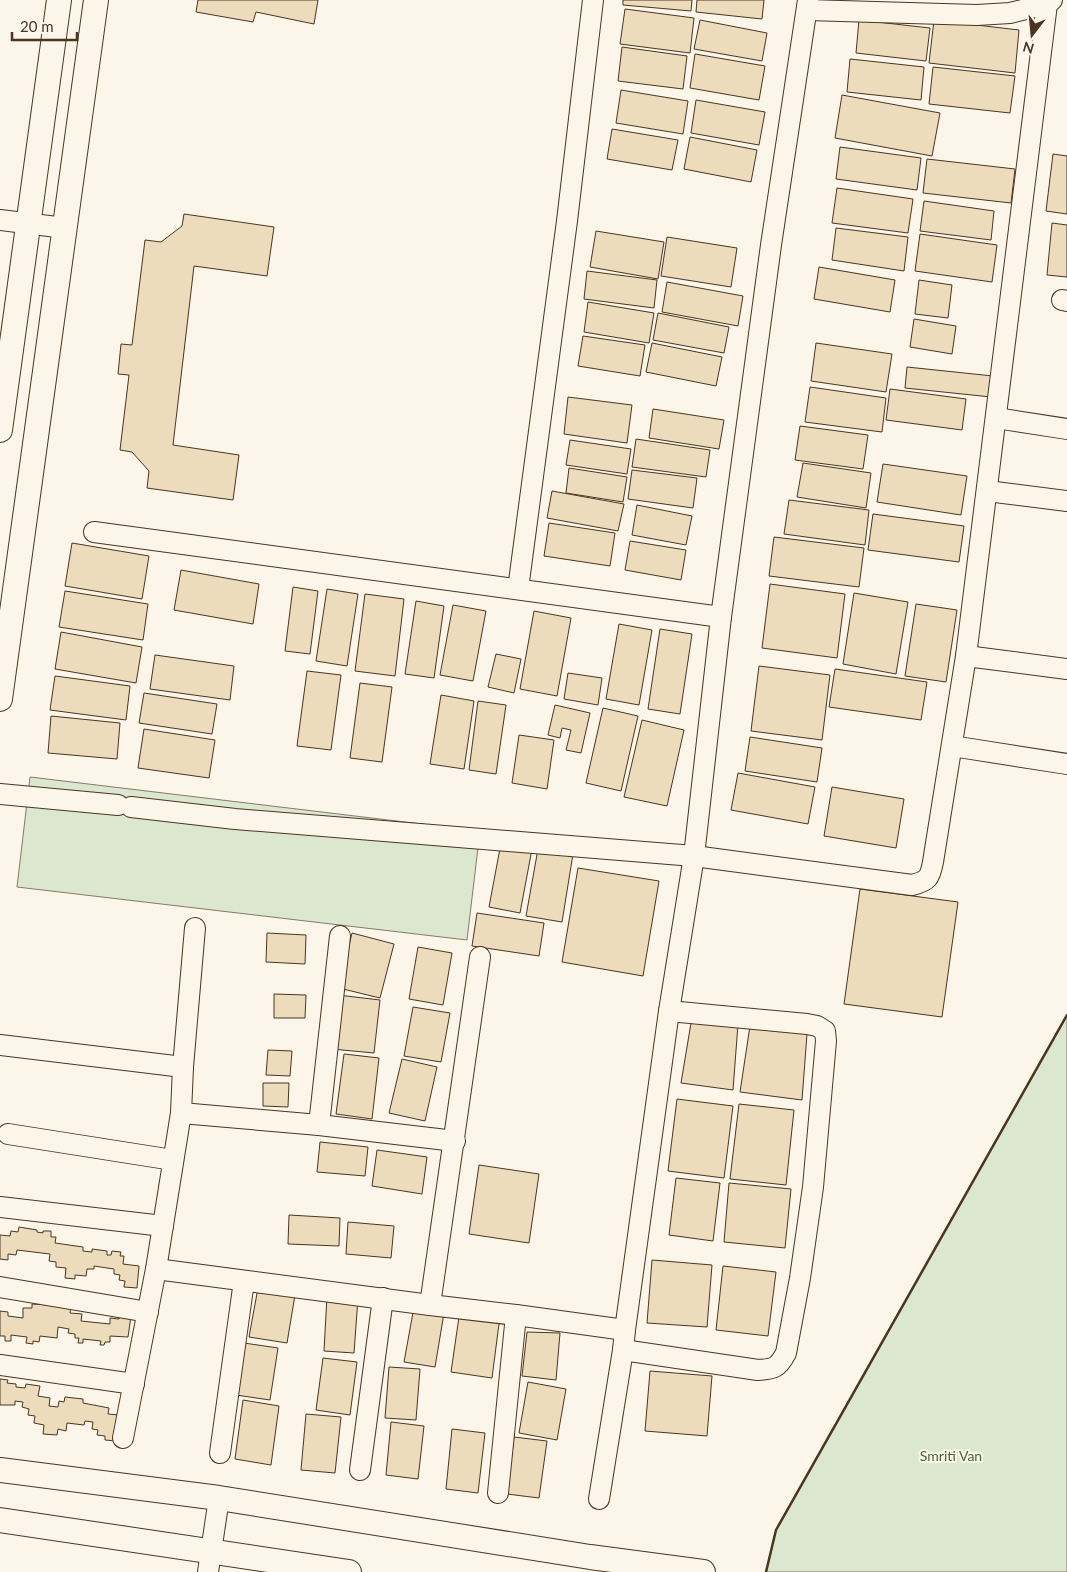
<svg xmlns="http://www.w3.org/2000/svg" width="1067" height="1572" viewBox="0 0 1067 1572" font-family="Lato,sans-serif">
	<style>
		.green { fill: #dce7d0; stroke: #887966 }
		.building { fill: #ecdcbc; stroke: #4a3520 }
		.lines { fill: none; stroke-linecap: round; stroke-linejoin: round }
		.minor-casing { stroke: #4a3520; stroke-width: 22 }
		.tertiary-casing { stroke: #4a3520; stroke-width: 26 }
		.minor { stroke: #fbf6e9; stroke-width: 20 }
		.tertiary { stroke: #fbf6e9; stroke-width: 24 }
		.wall { stroke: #4a3520; stroke-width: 2.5 }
		.labels { text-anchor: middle; stroke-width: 4; stroke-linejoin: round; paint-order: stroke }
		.park-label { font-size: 14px; fill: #436837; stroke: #fbf6e9 }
	</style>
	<rect width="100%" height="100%" fill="#fbf6e9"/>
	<g class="green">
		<polygon points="30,777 480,831 467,940 17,887"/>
		<polygon points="1067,1015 1067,1572 766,1572 776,1530"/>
	</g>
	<g class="building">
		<polygon points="198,0 318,0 314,24 256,12 253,22 196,12"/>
		<polygon points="623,0 692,0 691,11 623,5"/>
		<polygon points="697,0 764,0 762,19 696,12"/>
		<polygon points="625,9 694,18 690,53 620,44"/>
		<polygon points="700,20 767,33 762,61 694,49"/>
		<polygon points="859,20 930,28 926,61 856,53"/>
		<polygon points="934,20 1019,30 1015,73 929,63"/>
		<polygon points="622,47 687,56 683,89 618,81"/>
		<polygon points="695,54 765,66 759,100 690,88"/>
		<polygon points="850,59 924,67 921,100 847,92"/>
		<polygon points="933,67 1015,76 1010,113 929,104"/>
		<polygon points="621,90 688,101 683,134 616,123"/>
		<polygon points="842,95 940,113 932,156 835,138"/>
		<polygon points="696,100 765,112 759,145 691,133"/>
		<polygon points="612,129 678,140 672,170 607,159"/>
		<polygon points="690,137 757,150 751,182 684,169"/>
		<polygon points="840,147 921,158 917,190 836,179"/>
		<polygon points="1053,154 1067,156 1067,214 1046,211"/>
		<polygon points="927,159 1015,169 1011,203 923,193"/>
		<polygon points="837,188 913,199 908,233 832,223"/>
		<polygon points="924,201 994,211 991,240 920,231"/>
		<polygon points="184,214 274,227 267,276 194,266 173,445 239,455 233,500 147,488 149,471 132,452 120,450 129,375 118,374 121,344 132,345 145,240 161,242 182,226"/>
		<polygon points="1052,223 1067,225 1067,277 1047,275"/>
		<polygon points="836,228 908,237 904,271 832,260"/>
		<polygon points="596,231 664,242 658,279 590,267"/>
		<polygon points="920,234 997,245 992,282 915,271"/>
		<polygon points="667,237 737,248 731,287 661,276"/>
		<polygon points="819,267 895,280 890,312 814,299"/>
		<polygon points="587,271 657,280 654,308 584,299"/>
		<polygon points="919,280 952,285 948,318 915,314"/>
		<polygon points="667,282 743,296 738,326 662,312"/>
		<polygon points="588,302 654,313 649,343 584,332"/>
		<polygon points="658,313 729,327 724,353 653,340"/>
		<polygon points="914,319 956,326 952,354 910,347"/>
		<polygon points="583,336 645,345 640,376 578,366"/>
		<polygon points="652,343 722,357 716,386 646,372"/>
		<polygon points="816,343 892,354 886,392 811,381"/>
		<polygon points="907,367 993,376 991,397 905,388"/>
		<polygon points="810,387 886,398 882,432 805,422"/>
		<polygon points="890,389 966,399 962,430 886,420"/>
		<polygon points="568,397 632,405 627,443 564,434"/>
		<polygon points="653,409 724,420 719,449 649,438"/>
		<polygon points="800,426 868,435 863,469 795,460"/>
		<polygon points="636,439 710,450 706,477 632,467"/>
		<polygon points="570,440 631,449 627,474 566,465"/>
		<polygon points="803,463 871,473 866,508 797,497"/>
		<polygon points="883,464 967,476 961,515 877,502"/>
		<polygon points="569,468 627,477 623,502 566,493"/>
		<polygon points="632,470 697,478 693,508 628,499"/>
		<polygon points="552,491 624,504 618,531 547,518"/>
		<polygon points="789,500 869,510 865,545 784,534"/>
		<polygon points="637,505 692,516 686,545 632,535"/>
		<polygon points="873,514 964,526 959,562 868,550"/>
		<polygon points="549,523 615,533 610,566 544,556"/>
		<polygon points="774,537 864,548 859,587 769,576"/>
		<polygon points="630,541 686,550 681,580 625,570"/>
		<polygon points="72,543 149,556 142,599 65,586"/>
		<polygon points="181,570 259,584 253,624 174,610"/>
		<polygon points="770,584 845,594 837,658 762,648"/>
		<polygon points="293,587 318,591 310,654 285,651"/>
		<polygon points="327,589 358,594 347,666 316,661"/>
		<polygon points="65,591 148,604 143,640 59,627"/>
		<polygon points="854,593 908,602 896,674 843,664"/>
		<polygon points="365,594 404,599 395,676 355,671"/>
		<polygon points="416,601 444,606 434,678 405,674"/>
		<polygon points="916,604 957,610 946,682 905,676"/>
		<polygon points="453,605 486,611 473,681 440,675"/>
		<polygon points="534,611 571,618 557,696 520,689"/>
		<polygon points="619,624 652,630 639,705 606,699"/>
		<polygon points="660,629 692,634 680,714 648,709"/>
		<polygon points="61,632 142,647 136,683 55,669"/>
		<polygon points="496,654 521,659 514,693 488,687"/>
		<polygon points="155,655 234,666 230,700 150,689"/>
		<polygon points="759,666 830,675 822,740 751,731"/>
		<polygon points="835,669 927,682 921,720 829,707"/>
		<polygon points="307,671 341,675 331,750 297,746"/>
		<polygon points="568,673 602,678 598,705 564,699"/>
		<polygon points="55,676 130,686 126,720 50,710"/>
		<polygon points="360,683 392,687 382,762 350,758"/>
		<polygon points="144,693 217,704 212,734 139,723"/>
		<polygon points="441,695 474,701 464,769 430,764"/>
		<polygon points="478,701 506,705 496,774 469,770"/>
		<polygon points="555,705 590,713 581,753 566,750 571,730 562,728 560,738 548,735"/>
		<polygon points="603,708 638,716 621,791 586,783"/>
		<polygon points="51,716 120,723 117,759 48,753"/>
		<polygon points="642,720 684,730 667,806 624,797"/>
		<polygon points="144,729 215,740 209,778 138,768"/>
		<polygon points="519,735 554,740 547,789 512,783"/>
		<polygon points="750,737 822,748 817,782 745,771"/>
		<polygon points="738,773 815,787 808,824 731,810"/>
		<polygon points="832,787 904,799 896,848 824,836"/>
		<polygon points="501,843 532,849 520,913 489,907"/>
		<polygon points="538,849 573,854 562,922 526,916"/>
		<polygon points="578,868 659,881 643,976 562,962"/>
		<polygon points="860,889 958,902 942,1017 844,1004"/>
		<polygon points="477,913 544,923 539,956 472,946"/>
		<polygon points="267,933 306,935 305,964 266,962"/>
		<polygon points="352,933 394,944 380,998 339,988"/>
		<polygon points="418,947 452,953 443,1005 409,999"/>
		<polygon points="274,994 306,995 305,1018 274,1018"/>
		<polygon points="338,995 380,1000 374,1053 332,1049"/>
		<polygon points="413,1007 450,1013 441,1062 404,1056"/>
		<polygon points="691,1023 738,1024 733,1090 681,1083"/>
		<polygon points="750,1026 807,1034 802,1100 740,1092"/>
		<polygon points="268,1050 292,1051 290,1076 266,1075"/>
		<polygon points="344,1054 379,1058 372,1119 336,1114"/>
		<polygon points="402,1059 437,1067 425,1121 389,1113"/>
		<polygon points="263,1083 289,1083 288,1107 263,1106"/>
		<polygon points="677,1099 733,1106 724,1178 668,1171"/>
		<polygon points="739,1104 794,1110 786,1185 730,1179"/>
		<polygon points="320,1142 368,1147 365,1176 317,1172"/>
		<polygon points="377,1150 427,1157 422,1194 372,1186"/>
		<polygon points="479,1165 539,1174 529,1243 469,1234"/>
		<polygon points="676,1178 720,1183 713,1241 669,1235"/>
		<polygon points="729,1183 791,1189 785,1248 724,1242"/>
		<polygon points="289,1215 340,1218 339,1246 288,1244"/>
		<polygon points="348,1222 394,1226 391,1258 346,1254"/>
		<polygon points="19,1227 37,1230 37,1232 43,1233 43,1231 51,1231 51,1237 56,1237 55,1243 83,1247 83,1251 92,1252 92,1249 107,1251 107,1255 111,1255 112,1251 121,1252 120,1256 124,1256 123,1264 139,1266 137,1288 124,1287 125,1281 119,1280 120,1275 114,1274 114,1269 94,1266 94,1269 87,1269 86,1276 75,1275 75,1279 65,1278 66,1268 56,1267 56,1262 49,1261 50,1254 17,1250 16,1255 8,1254 8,1260 0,1259 0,1235 10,1236 11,1231 18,1232"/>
		<polygon points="652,1260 712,1265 707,1327 647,1323"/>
		<polygon points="723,1266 776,1272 768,1336 716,1330"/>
		<polygon points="258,1288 296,1289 287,1343 249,1337"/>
		<polygon points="327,1296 358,1298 354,1353 324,1351"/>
		<polygon points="32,1304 71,1306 70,1313 82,1314 81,1321 110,1324 110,1318 119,1319 120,1314 131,1316 128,1337 110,1336 110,1342 105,1342 104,1345 100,1345 101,1341 83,1339 83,1343 78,1343 79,1338 75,1338 75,1334 68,1333 69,1329 58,1327 57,1338 40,1336 39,1342 33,1341 33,1344 26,1343 27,1337 11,1335 11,1341 5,1341 5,1336 0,1336 0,1311 8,1312 8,1316 23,1318 23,1308 32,1308"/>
		<polygon points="414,1307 444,1313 435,1367 404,1362"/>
		<polygon points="460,1310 500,1316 492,1378 451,1372"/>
		<polygon points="527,1332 560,1333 556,1380 522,1376"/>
		<polygon points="244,1343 278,1348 270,1400 236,1395"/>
		<polygon points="323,1358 357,1362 350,1415 316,1410"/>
		<polygon points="389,1367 420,1369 416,1420 385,1418"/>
		<polygon points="650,1371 712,1376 707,1436 645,1431"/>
		<polygon points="0,1379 8,1380 7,1383 16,1384 16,1387 25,1388 26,1384 40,1386 38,1396 50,1398 49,1406 58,1407 59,1401 64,1402 65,1397 83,1399 83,1403 109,1408 108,1414 119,1415 116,1441 105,1440 105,1436 97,1435 98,1430 92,1429 93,1422 85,1421 84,1425 67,1423 66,1431 58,1429 57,1435 43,1434 44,1425 34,1423 35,1416 28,1415 29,1409 22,1407 23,1402 15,1401 15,1405 0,1405"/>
		<polygon points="528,1382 566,1389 557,1440 519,1433"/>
		<polygon points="243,1400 279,1406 271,1465 235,1459"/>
		<polygon points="306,1414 341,1417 335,1473 301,1470"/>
		<polygon points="391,1422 424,1426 418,1479 386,1475"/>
		<polygon points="452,1429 485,1433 478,1493 446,1489"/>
		<polygon points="514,1437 547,1441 539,1498 507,1494"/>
	</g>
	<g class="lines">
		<defs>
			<g id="minor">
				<polyline points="807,10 977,15 1010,13 1047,4 1052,0"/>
				<polyline points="0,220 65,228"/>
				<polyline points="1062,300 1067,301"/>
				<polyline points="996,418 1067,429"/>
				<polyline points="987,491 1067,501"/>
				<polyline points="94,532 721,617"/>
				<polyline points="518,589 567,221 593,0"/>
				<polyline points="966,656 1067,669"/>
				<polyline points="952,746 1067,764"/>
				<polyline points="0,794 118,805"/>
				<path d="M131,807L235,819L694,856L912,885C928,881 930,878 933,862L966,656L1047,4"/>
				<polyline points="0,1045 183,1067"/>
				<polyline points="181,1113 319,1125 455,1141"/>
				<polyline points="319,1125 340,936"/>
				<polyline points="8,1134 173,1160"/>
				<polyline points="0,1207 163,1226"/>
				<polyline points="156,1269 430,1305 516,1315 625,1330"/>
				<polyline points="0,1287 148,1312"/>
				<polyline points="430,1305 480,957"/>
				<path d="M623,1350L758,1370C774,1369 778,1368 786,1353L800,1278L813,1187L826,1041L825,1031L817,1026L807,1024L669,1011"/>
				<polyline points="0,1365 134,1384"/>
				<polyline points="123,1438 156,1269 181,1113 183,1067 195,928"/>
				<polyline points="220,1453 244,1281"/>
				<polyline points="360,1470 383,1298"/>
				<polyline points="498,1493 516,1315"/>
				<polyline points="599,1499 623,1350 625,1330 669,1011 694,856 721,617 771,245 808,0"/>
				<polyline points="208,1572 219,1498"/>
			</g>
			<g id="tertiary">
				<polyline points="0,430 59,0"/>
				<polyline points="0,699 96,0"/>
				<polyline points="0,1470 219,1498 590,1557 703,1572"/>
				<polyline points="0,1520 349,1572"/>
			</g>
		</defs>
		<use href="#minor" class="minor-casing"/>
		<use href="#tertiary" class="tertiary-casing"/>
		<use href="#minor" class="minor"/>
		<use href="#tertiary" class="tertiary"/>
		<polyline class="wall" points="766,1572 776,1530 1067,1015"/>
	</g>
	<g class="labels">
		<g class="park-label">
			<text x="951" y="1461">Smriti Van</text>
		</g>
	</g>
	<g transform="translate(1032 35) rotate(196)" stroke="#fbf6e9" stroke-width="4" paint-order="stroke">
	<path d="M0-4L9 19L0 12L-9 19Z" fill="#4a3520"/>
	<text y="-8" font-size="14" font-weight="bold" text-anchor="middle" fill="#4a3520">N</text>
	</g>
	<path d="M12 32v8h65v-8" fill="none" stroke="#4a3520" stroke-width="2.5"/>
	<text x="20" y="32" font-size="15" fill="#4a3520" stroke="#fbf6e9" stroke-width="4" paint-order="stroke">20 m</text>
</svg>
